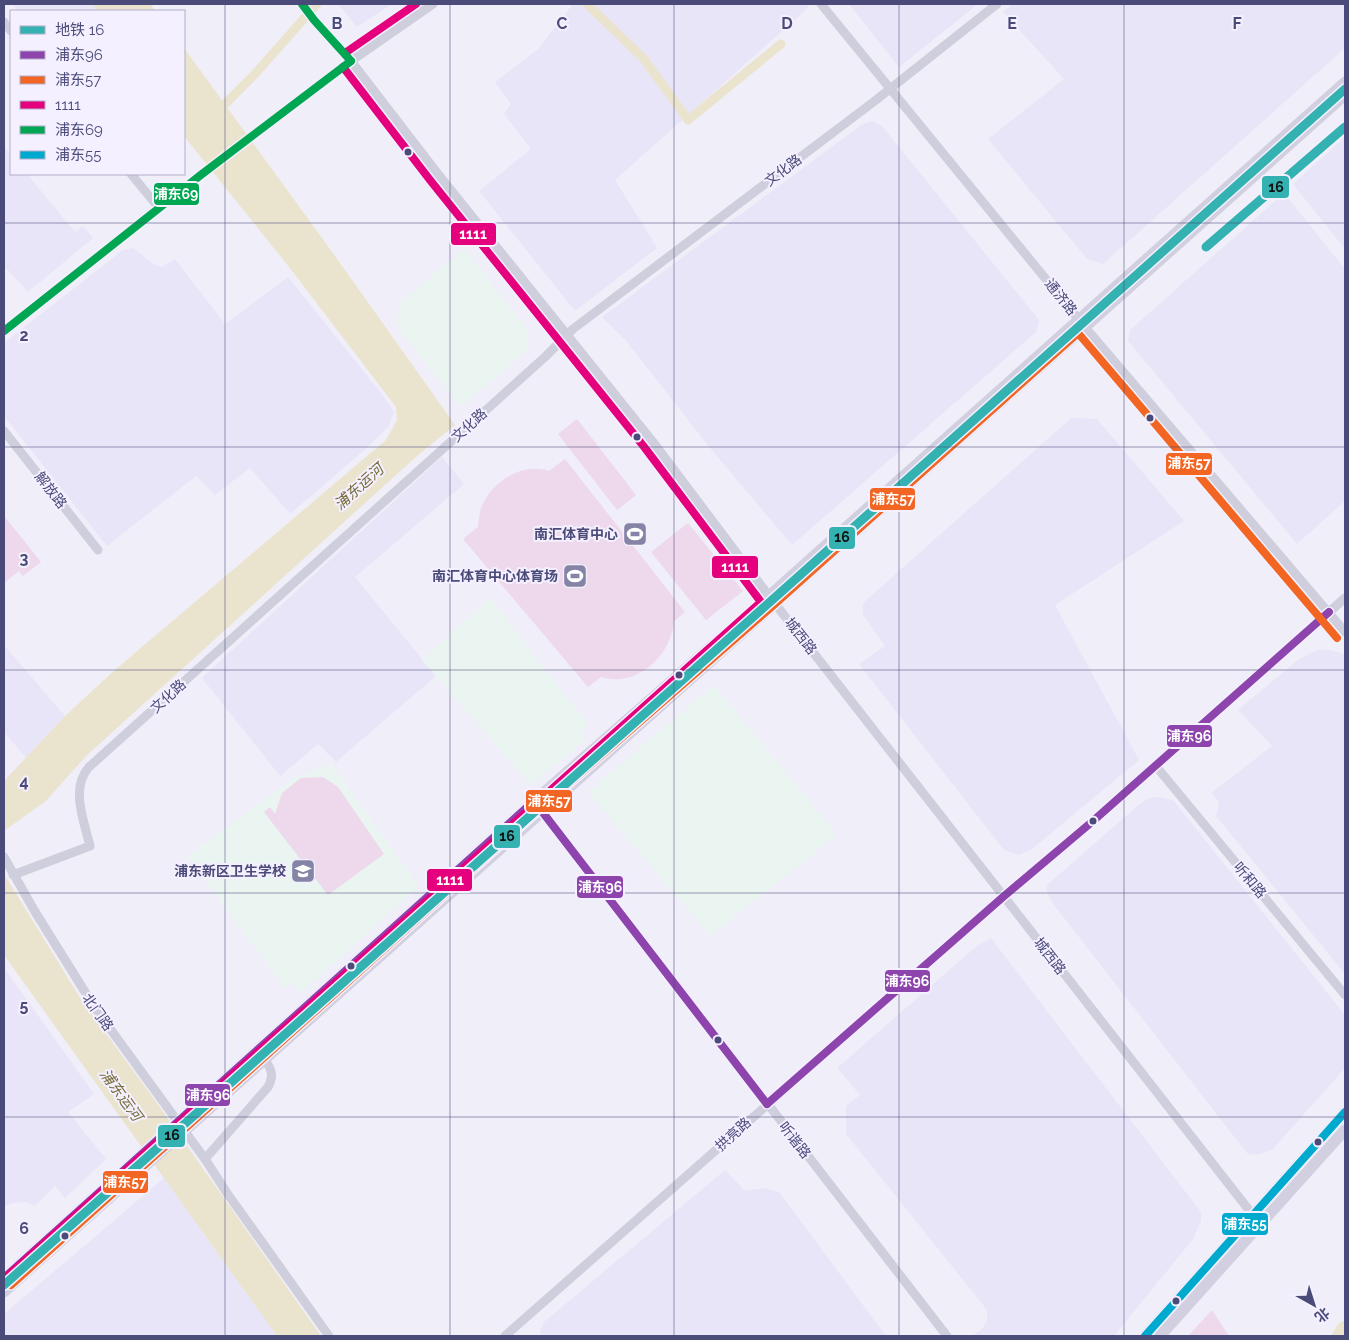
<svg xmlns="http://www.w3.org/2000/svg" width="1349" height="1340" viewBox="0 0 1349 1340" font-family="Raleway,'Noto Sans SC',sans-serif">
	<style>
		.residential { fill: #e9e5f9 }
		.education { fill: #eaf5f1 }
		.green { fill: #eed8ec }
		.water { fill: #eae4ce }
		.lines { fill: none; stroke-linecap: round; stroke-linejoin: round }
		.canal { stroke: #eae4ce; stroke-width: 9 }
		.river { stroke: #eae4ce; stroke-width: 16 }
		.minor { stroke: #cecedc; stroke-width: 9 }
		.major { stroke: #d1cfe0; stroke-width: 11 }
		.bus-1-casing { stroke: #f4f0ff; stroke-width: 11 }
		.bus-2-casing { stroke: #f4f0ff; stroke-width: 11 }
		.bus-3-casing { stroke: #f4f0ff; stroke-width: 11 }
		.bus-4-casing { stroke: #f4f0ff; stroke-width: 11 }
		.bus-5-casing { stroke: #f4f0ff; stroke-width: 11 }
		.bus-1 { stroke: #8e44ad; stroke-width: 8 }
		.bus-2 { stroke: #f26522; stroke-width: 8 }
		.bus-3 { stroke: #e5007d; stroke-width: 8 }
		.bus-4 { stroke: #00a651; stroke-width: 8 }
		.bus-5 { stroke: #00a9ce; stroke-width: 8 }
		.metro-1-casing { stroke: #f4f0ff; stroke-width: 12 }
		.metro-1 { stroke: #34b2b2; stroke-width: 9 }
		.grid { fill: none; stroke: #4b4b7a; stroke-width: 1; stroke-opacity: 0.55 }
		.bus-dot { fill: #4b4b7a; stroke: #f4f0ff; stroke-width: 2 }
		.labels { text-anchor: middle; stroke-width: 4; stroke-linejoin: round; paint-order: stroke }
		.street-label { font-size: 14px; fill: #4b4b7a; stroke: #f4f0ff }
		.poi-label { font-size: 14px; font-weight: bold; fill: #4b4b7a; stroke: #f4f0ff; text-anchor: end }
		.water-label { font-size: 15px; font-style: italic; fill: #776c3a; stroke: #f4f0ff }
		.grid-label { font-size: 16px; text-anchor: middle; font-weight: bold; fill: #4b4b7a; stroke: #f4f0ff; stroke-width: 4; stroke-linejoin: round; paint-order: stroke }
		.line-badge { stroke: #f4f0ff; stroke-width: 2 }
		.badge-label { font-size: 14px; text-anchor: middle; font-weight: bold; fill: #fff }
		.pale-badge-label { font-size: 14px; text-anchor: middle; font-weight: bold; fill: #111 }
	</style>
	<rect width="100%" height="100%" fill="#f0eef8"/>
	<g class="residential">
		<polygon points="12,4 93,4 97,11 19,11"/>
		<polygon points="338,4 392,4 357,27"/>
		<polygon points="573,4 806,4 809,7 615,180 657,248 575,311 479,191 531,149 504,114 511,104 495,82 538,49"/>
		<polygon points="849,4 978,4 899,67"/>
		<polygon points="1013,4 1345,4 1345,48 1103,264 1087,259 988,139 1064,79 1003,12"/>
		<polygon points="872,121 882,126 1039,320 1036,332 792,545 710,448 627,342 602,317 861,125"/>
		<polygon points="1345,137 1345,249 1293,184"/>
		<polygon points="4,146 11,155 11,174 27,174 75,232 83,226 93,238 28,292 8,270 4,268"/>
		<polygon points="1284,193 1345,269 1345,501 1297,544 1128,341 1130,330"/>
		<polygon points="133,248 155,265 162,267 175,259 225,324 288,277 381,393 394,412 389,426 362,452 290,514 250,468 215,495 196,476 107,546 4,416 4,343 123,250"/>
		<polygon points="1071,418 1097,419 1184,521 1055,605 1139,760 1032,849 1019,855 1004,850 859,664 885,646 863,615 863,603"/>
		<polygon points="442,457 464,484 355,577 436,676 336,762 318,744 280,776 202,678"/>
		<polygon points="4,645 65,716 26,758 4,732"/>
		<polygon points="1317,650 1330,650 1344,654 1345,656 1345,974 1216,816 1219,802 1211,793 1272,746 1238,710 1299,659"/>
		<polygon points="1160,797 1173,800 1345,1015 1345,1068 1273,1149 1257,1155 1248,1154 1243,1148 1054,905 1046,890 1048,884 1142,802 1149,798"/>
		<polygon points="991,938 1201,1212 1201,1221 1193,1239 1114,1336 972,1336 982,1329 987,1321 987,1310 846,1134 846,1106 860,1095 837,1068 977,946"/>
		<polygon points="4,968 94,1094 68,1112 106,1159 65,1198 55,1186 35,1206 25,1202 13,1203 4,1206"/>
		<polygon points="725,1170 745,1191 764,1188 779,1192 886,1336 542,1336 540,1332 544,1322"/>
		<polygon points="164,1178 277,1336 4,1336 4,1314"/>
	</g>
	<g class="education">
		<polygon points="465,249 526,328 530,336 525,352 461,407 400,331 397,321 400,304 411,293"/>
		<polygon points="490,598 588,725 580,732 585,740 531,785 422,660"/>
		<polygon points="714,685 837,835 710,936 588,792"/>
		<polygon points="331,764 419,886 302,992 291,982 285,988 187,856 295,777"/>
	</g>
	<g class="green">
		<polygon points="577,419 636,495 617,510 558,434"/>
		<path d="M565,459L685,612L674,621C671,656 637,688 601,677L588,687L463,539L478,527C479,521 479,514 481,508C491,482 522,462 549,471Z"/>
		<polygon points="4,516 41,562 23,576 19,571 4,583"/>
		<polygon points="688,523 743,591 706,620 651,552"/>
		<polygon points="323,777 338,787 384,854 328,895 264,812 270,807 275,814 282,793 301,778"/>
		<polygon points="1212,1310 1229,1336 1188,1336"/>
	</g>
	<g class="water">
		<polygon points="93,4 150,4 156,11 97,11"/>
		<polygon points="184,48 335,256 455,425 417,456 86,756 46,801 4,831 4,781 65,716 116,669 386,440 397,420 396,407 289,267 184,136"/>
		<polygon points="4,874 82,1001 154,1099 321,1336 277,1336 4,955"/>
	</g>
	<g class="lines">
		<g class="canal">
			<polyline points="587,4 644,59 688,120 781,44"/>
			<polyline points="217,112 254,75 317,4"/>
		</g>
		<polyline class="river" points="1340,1336 1345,1329"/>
		<g class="minor">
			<polyline points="302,4 314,20 351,61 438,174 653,442 769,596 1256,1219"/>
			<polyline points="821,4 1085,327 1345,632"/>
			<polyline points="4,22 11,31"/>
			<polyline points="131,174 159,208"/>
			<polyline points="4,331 202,174 351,61 433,4"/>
			<polyline points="4,431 98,550"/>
			<polyline points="1155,765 1345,995"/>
			<polyline points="534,801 947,1336"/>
			<path d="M4,857L34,910L95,1008L205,1159L268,1087C274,1076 272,1069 264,1059"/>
			<path d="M13,875L90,846C84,821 70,788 89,767L545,357L573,329L876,100L997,4"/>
			<polyline points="205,1159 227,1193 329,1336"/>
			<polyline points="505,1336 1003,897 1093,821 1155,765 1345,598"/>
		</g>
		<g class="major">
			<polyline points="4,1278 534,801 769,596 1345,82"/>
			<polyline points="4,1292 1345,95"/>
			<polyline points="1145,1336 1345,1112"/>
			<polyline points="1160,1336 1345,1130"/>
		</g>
		<defs>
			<g id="bus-1">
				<polyline points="767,1104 1003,897 1093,821 1329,612"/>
				<polyline points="4,1278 534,801 767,1104"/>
			</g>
			<polyline id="bus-2" points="11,1285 541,808 776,603 1078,333 1337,638"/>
			<g id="bus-3">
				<polyline points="345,53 416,4"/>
				<polyline points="4,1279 761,602 645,448 430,180 343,67"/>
			</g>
			<g id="bus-4">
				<polyline points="302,4 314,20 351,61"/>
				<polyline points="4,331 202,174 351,61"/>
			</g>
			<polyline id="bus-5" points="1145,1336 1345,1112"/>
		</defs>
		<use href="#bus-1" class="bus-1-casing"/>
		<use href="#bus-2" class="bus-2-casing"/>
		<use href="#bus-3" class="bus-3-casing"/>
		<use href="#bus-4" class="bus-4-casing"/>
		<use href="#bus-5" class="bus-5-casing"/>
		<use href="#bus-1" class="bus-1"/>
		<use href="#bus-2" class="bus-2"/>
		<use href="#bus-3" class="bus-3"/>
		<use href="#bus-4" class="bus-4"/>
		<use href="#bus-5" class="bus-5"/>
		<defs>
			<g id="metro-1">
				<polyline points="1206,247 1345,127"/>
				<polyline points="4,1285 1345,89"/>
			</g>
		</defs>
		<use href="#metro-1" class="metro-1-casing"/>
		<use href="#metro-1" class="metro-1"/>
	</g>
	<path class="grid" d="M225,4V1336M450,4V1336M674,4V1336M899,4V1336M1124,4V1336M4,223H1345M4,447H1345M4,670H1345M4,893H1345M4,1117H1345"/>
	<defs>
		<symbol id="stadium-square" viewBox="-11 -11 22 22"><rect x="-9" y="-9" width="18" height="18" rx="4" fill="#8584a6" stroke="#f4f0ff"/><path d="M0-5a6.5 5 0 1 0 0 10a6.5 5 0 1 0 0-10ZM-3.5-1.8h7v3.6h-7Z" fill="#fff"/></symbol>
		<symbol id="university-square" viewBox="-11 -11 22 22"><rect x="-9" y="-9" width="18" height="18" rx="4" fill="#8584a6" stroke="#f4f0ff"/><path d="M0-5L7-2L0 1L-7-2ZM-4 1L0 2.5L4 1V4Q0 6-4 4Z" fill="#fff"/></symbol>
	</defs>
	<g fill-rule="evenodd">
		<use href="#stadium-square" x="621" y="520" width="28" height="28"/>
		<use href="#stadium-square" x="561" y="562" width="28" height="28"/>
		<use href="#university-square" x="289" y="857" width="28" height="28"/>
	</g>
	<g class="bus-dot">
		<circle cx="408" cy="152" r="4.5"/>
		<circle cx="1150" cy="418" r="4.5"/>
		<circle cx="637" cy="437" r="4.5"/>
		<circle cx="679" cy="675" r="4.5"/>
		<circle cx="1093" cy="821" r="4.5"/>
		<circle cx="351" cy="966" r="4.5"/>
		<circle cx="718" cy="1040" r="4.5"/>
		<circle cx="1318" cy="1142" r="4.5"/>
		<circle cx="65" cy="1236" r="4.5"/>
		<circle cx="1176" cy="1301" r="4.5"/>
	</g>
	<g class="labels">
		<g class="street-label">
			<text transform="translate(783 170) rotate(-37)" y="5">文化路</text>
			<text transform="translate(1061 297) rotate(51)" y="5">通济路</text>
			<text transform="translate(469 425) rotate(-42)" y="5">文化路</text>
			<text transform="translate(51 490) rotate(52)" y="5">解放路</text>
			<text transform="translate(801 636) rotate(52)" y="5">城西路</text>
			<text transform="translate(168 696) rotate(-42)" y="5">文化路</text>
			<text transform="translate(1250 880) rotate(50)" y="5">听和路</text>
			<text transform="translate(1050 956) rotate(52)" y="5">城西路</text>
			<text transform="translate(98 1012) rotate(55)" y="5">北门路</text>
			<text transform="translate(733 1134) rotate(-42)" y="5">拱亮路</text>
			<text transform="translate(795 1140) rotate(52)" y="5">听谐路</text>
		</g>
		<g class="poi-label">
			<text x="618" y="539">南汇体育中心</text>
			<text x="558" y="581">南汇体育中心体育场</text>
			<text x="286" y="876">浦东新区卫生学校</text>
		</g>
		<g class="water-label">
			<text transform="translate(359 487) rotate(-42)" y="5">浦东运河</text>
			<text transform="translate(121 1095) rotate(54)" y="5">浦东运河</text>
		</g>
	</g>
	<g class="grid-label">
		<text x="337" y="29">B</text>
		<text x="562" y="29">C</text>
		<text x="787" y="29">D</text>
		<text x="1012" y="29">E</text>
		<text x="1237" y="29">F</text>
		<text x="24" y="341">2</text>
		<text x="24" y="564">3</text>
		<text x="24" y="787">4</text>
		<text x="24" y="1011">5</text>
		<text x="24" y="1234">6</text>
	</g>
	<g class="line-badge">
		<rect x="1261" y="175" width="29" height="24" rx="5" fill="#34b2b2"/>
		<rect x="153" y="182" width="47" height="24" rx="5" fill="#00a651"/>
		<rect x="450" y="222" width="47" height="24" rx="5" fill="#e5007d"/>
		<rect x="1165" y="452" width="48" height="24" rx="5" fill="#f26522"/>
		<rect x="869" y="487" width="47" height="24" rx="5" fill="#f26522"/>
		<rect x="828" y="526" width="28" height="24" rx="5" fill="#34b2b2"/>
		<rect x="711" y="555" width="48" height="24" rx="5" fill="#e5007d"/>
		<rect x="1166" y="724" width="47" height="24" rx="5" fill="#8e44ad"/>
		<rect x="525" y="789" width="48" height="24" rx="5" fill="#f26522"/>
		<rect x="493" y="824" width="28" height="25" rx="5" fill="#34b2b2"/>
		<rect x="426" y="868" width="47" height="24" rx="5" fill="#e5007d"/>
		<rect x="576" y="875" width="48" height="24" rx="5" fill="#8e44ad"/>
		<rect x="884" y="969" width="47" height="24" rx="5" fill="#8e44ad"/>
		<rect x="184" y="1083" width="47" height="24" rx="5" fill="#8e44ad"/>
		<rect x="157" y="1124" width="29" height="24" rx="5" fill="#34b2b2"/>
		<rect x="102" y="1170" width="47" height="24" rx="5" fill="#f26522"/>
		<rect x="1221" y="1212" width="48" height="24" rx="5" fill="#00a9ce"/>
	</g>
	<g class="badge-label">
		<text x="176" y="199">浦东69</text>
		<text x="473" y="239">1111</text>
		<text x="1189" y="468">浦东57</text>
		<text x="893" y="504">浦东57</text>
		<text x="735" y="572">1111</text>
		<text x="1189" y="741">浦东96</text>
		<text x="549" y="806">浦东57</text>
		<text x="450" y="885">1111</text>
		<text x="600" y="892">浦东96</text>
		<text x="907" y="986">浦东96</text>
		<text x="208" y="1100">浦东96</text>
		<text x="125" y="1187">浦东57</text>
		<text x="1245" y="1229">浦东55</text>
	</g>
	<g class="pale-badge-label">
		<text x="1276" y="192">16</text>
		<text x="842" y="542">16</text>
		<text x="507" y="841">16</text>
		<text x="172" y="1140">16</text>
	</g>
	<rect width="1349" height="1340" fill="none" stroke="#4b4b7a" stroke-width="10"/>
	<rect x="10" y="10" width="175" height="165" fill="#f4f0ff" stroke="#b0aeca"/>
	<rect x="20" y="26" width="25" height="8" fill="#34b2b2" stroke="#b0aeca"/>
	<text x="55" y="35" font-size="15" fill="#4b4b7a">地铁 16</text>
	<rect x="20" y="51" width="25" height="8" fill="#8e44ad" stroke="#b0aeca"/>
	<text x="55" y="60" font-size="15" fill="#4b4b7a">浦东96</text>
	<rect x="20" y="76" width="25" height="8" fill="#f26522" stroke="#b0aeca"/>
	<text x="55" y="85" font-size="15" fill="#4b4b7a">浦东57</text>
	<rect x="20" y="101" width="25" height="8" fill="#e5007d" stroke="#b0aeca"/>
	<text x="55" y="110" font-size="15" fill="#4b4b7a">1111</text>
	<rect x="20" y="126" width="25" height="8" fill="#00a651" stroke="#b0aeca"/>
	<text x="55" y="135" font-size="15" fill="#4b4b7a">浦东69</text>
	<rect x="20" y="151" width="25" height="8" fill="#00a9ce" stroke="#b0aeca"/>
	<text x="55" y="160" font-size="15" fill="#4b4b7a">浦东55</text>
	<g transform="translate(1314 1305) rotate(141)" stroke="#f4f0ff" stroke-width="4" paint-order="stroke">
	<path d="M0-4L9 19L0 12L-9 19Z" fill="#4b4b7a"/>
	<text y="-8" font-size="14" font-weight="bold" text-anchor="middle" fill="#4b4b7a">北</text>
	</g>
</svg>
